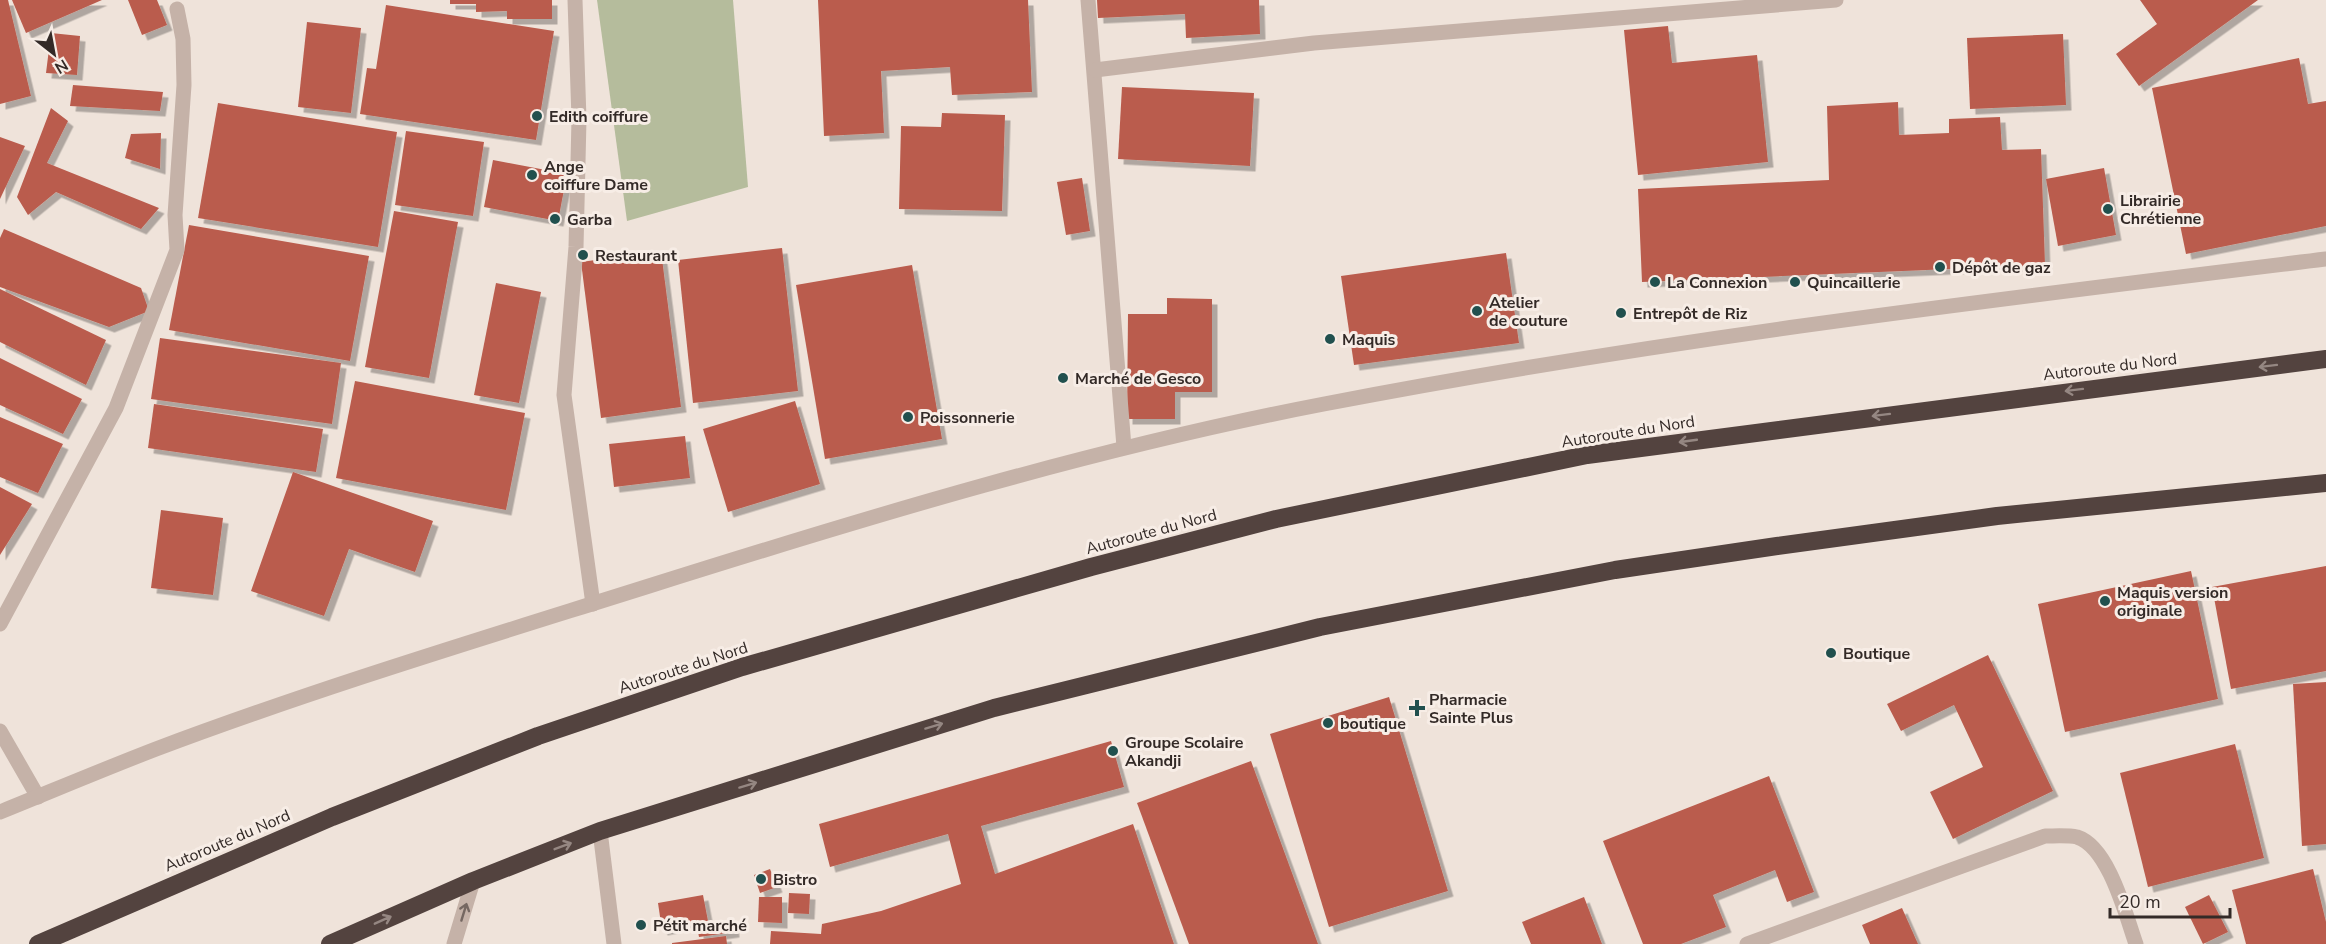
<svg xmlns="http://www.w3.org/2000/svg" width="2326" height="944" viewBox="0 0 2326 944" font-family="'Nunito Sans',sans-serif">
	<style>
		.green { fill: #b5bc9c }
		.building { fill: #ba5c4d; filter: url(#shadow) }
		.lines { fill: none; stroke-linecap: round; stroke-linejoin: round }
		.minor { stroke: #c5b2a8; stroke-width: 15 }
		.highway { stroke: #53433f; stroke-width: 18 }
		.oneway { stroke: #958782 }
		.oneway2 { stroke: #756761 }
		.poi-dot { fill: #21504e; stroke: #f7ede6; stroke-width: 2 }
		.labels { text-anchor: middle; stroke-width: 6; stroke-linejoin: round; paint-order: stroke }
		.poi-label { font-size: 16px; font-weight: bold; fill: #332a27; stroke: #f7ede6; text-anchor: start }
		.street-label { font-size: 16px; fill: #332a27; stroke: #f7ede6 }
	</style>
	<defs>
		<filter id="shadow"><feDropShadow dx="5.5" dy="5.5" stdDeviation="0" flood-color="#0004"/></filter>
	</defs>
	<rect width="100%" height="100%" fill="#efe3da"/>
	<polygon class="green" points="597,0 733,0 748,187 627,221"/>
	<g class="building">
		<polygon points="0,0 8,0 31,96 0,104"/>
		<polygon points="12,0 102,0 26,33"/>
		<polygon points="128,0 157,0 167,25 142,35"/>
		<polygon points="450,0 552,0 552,19 507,19 507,11 476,12 476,4 450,4"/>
		<polygon points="818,0 1028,0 1032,92 952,95 950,67 881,71 884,133 824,136"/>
		<polygon points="1097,0 1259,0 1260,34 1186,38 1185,14 1098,18"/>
		<polygon points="2140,0 2258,0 2139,86 2116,54 2157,24"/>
		<polygon points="386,5 554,31 536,140 360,114 367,68 376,69"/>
		<polygon points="307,22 361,28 351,113 298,107"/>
		<polygon points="1668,26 1672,63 1757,55 1768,162 1638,175 1624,30"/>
		<polygon points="51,33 80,36 77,75 46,73"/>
		<polygon points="2063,34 2066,105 1970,109 1967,38"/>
		<polygon points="2299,58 2308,104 2326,101 2326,226 2186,254 2152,88"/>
		<polygon points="73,85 163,92 160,111 70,106"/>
		<polygon points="1122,87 1254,93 1250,166 1118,159"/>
		<polygon points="1898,102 1899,135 1949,133 1949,119 2000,117 2002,150 2041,149 2045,265 1642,282 1638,189 1829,180 1827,106"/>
		<polygon points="218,103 397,132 378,247 198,218"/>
		<polygon points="51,108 68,121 47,163 159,208 141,229 56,192 28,215 17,197"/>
		<polygon points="942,113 1005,115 1002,211 899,209 901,126 941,127"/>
		<polygon points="406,131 484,142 473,216 395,205"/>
		<polygon points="161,133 160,169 125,158 131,134"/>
		<polygon points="0,137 25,146 0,199"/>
		<polygon points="493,160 567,174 558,221 484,207"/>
		<polygon points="2104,168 2116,235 2058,246 2046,179"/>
		<polygon points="1082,178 1090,231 1066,235 1057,182"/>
		<polygon points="394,211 458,222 429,378 365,367"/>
		<polygon points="189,225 369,256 350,361 169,330"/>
		<polygon points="4,229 141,288 149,311 109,327 0,287 0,238"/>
		<polygon points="782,248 798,391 693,403 678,260"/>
		<polygon points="661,251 681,407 601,418 581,262"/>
		<polygon points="1506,253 1519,343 1354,365 1341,276"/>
		<polygon points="912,265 942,439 825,459 796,285"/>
		<polygon points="496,283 541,292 519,403 474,395"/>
		<polygon points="0,289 106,340 86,385 0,342"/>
		<polygon points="1167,298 1212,299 1212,392 1175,392 1175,419 1127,419 1128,314 1167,314"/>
		<polygon points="160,338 341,363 332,424 151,399"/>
		<polygon points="0,358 82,399 63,434 0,405"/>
		<polygon points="355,381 525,413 506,510 336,478"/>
		<polygon points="795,401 820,484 728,512 703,429"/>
		<polygon points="154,404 323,429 316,472 148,448"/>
		<polygon points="0,417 63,444 38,493 0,477"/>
		<polygon points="685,436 690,478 614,487 609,444"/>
		<polygon points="293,472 433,521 415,572 349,549 324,616 251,591"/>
		<polygon points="0,487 32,504 0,555"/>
		<polygon points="161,510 223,518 213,595 151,588"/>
		<polygon points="2326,566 2326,671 2231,689 2212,587"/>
		<polygon points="2191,571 2218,699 2065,732 2038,604"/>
		<polygon points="1988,655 2053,791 1953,839 1930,792 1983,767 1954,705 1901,731 1887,704"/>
		<polygon points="2326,682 2326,844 2302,846 2293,684"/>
		<polygon points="1389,697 1448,891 1329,927 1270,734"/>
		<polygon points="1111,741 1124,787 981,826 995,874 1133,824 1174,944 770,944 771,931 821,934 822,924 881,911 961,884 948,834 830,867 819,824"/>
		<polygon points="2235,744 2264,858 2148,887 2120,773"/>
		<polygon points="1251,761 1318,944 1189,944 1137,803"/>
		<polygon points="1769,776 1814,892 1787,902 1775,870 1713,895 1726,927 1681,944 1643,944 1603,841"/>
		<polygon points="770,869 777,887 760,893 754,875"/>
		<polygon points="2313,869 2326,922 2326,944 2246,944 2232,890"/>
		<polygon points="789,893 810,894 809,914 788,913"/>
		<polygon points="703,895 708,921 662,930 658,903"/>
		<polygon points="2209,895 2228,932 2203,944 2185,907"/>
		<polygon points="759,897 782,897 782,923 758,922"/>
		<polygon points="1584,897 1602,944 1531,944 1522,922"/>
		<polygon points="1902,908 1918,944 1870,944 1862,925"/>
		<polygon points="733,921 734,932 699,937 697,926"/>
		<polygon points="726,936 727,944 672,944 672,943"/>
	</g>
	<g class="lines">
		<g class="minor">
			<polyline points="575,0 579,119 576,247 564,395 593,604"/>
			<polyline points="1088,0 1124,447"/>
			<polyline points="1095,70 1314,43 1836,0"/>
			<polyline points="0,624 116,408 177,250 175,215 184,85 183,39 177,9"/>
			<polyline points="0,731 38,797"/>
			<path d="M0,812C52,791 104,769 156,749C318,688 484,638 649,586C871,516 1095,448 1324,404C1655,340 1991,300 2326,259"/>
			<polyline points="600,831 614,944"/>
			<polyline points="454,944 473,881"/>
			<path d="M1747,944L2045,836C2055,836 2068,835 2077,837C2109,847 2126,916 2136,944"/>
		</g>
		<g class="highway">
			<polyline points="38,944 332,817 538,736 742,667 1091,567 1276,519 1587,455 2326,359"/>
			<polyline points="330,944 473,881 600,831 994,708 1320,627 1615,570 1777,546 1997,516 2326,483"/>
		</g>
	</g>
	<defs><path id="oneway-shaft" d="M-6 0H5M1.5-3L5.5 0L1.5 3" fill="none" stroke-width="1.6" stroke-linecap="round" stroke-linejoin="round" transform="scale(1.5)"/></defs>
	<g class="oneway">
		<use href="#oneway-shaft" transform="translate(2268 366) rotate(173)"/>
		<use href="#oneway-shaft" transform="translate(2074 390) rotate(173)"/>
		<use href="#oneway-shaft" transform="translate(1881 415) rotate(173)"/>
		<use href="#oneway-shaft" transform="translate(1688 441) rotate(172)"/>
		<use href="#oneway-shaft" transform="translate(934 726) rotate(-17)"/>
		<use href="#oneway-shaft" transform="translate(748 785) rotate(-17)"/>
		<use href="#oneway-shaft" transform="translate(563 846) rotate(-21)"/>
		<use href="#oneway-shaft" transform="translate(383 920) rotate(-24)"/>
	</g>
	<use class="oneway2" href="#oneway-shaft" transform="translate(464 912) rotate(-73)"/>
	<g class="poi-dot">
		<circle cx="537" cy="116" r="6"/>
		<circle cx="532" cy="175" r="6"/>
		<circle cx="2108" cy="209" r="6"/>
		<circle cx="555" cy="219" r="6"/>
		<circle cx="583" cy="255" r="6"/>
		<circle cx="1940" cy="267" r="6"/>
		<circle cx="1655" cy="282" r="6"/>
		<circle cx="1795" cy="282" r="6"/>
		<circle cx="1477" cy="311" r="6"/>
		<circle cx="1621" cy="313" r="6"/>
		<circle cx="1330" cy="339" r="6"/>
		<circle cx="1063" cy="378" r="6"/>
		<circle cx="908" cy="417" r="6"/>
		<circle cx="2105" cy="601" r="6"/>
		<circle cx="1831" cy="653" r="6"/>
		<path d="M1414 699h6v6h6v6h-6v6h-6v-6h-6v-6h6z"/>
		<circle cx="1328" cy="723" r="6"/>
		<circle cx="1113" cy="751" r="6"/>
		<circle cx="761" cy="879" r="6"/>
		<circle cx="641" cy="925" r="6"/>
	</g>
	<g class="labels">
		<g class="poi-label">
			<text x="549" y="122">Edith coiffure</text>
			<text x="544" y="172">Ange<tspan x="544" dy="18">coiffure Dame</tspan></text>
			<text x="2120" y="206">Librairie<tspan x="2120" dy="18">Chrétienne</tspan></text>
			<text x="567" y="225">Garba</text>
			<text x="595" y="261">Restaurant</text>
			<text x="1952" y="273">Dépôt de gaz</text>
			<text x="1667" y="288">La Connexion</text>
			<text x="1807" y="288">Quincaillerie</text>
			<text x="1489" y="308">Atelier<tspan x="1489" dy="18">de couture</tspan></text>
			<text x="1633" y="319">Entrepôt de Riz</text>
			<text x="1342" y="345">Maquis</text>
			<text x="1075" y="384">Marché de Gesco</text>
			<text x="920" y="423">Poissonnerie</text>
			<text x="2117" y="598">Maquis version<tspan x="2117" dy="18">originale</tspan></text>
			<text x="1843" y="659">Boutique</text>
			<text x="1429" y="705">Pharmacie<tspan x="1429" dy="18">Sainte Plus</tspan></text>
			<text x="1340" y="729">boutique</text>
			<text x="1125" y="748">Groupe Scolaire<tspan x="1125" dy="18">Akandji</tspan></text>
			<text x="773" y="885">Bistro</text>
			<text x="653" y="931">Pétit marché</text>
		</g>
		<g class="street-label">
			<text transform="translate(2110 366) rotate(-7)" y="6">Autoroute du Nord</text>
			<text transform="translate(1628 431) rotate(-9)" y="6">Autoroute du Nord</text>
			<text transform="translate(1151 531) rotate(-15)" y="6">Autoroute du Nord</text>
			<text transform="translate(683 667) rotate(-18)" y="6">Autoroute du Nord</text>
			<text transform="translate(227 840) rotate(-23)" y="6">Autoroute du Nord</text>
		</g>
	</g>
	<g transform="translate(54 54) rotate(149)" stroke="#f7ede6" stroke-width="4.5" paint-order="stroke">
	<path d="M0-4.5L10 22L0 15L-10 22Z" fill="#332a27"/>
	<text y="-9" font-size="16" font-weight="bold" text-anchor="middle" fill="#332a27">N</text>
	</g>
	<path d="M2110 908v9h120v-9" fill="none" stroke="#332a27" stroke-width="3"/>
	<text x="2119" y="908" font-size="18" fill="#332a27" stroke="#f7ede6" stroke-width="4.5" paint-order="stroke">20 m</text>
</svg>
